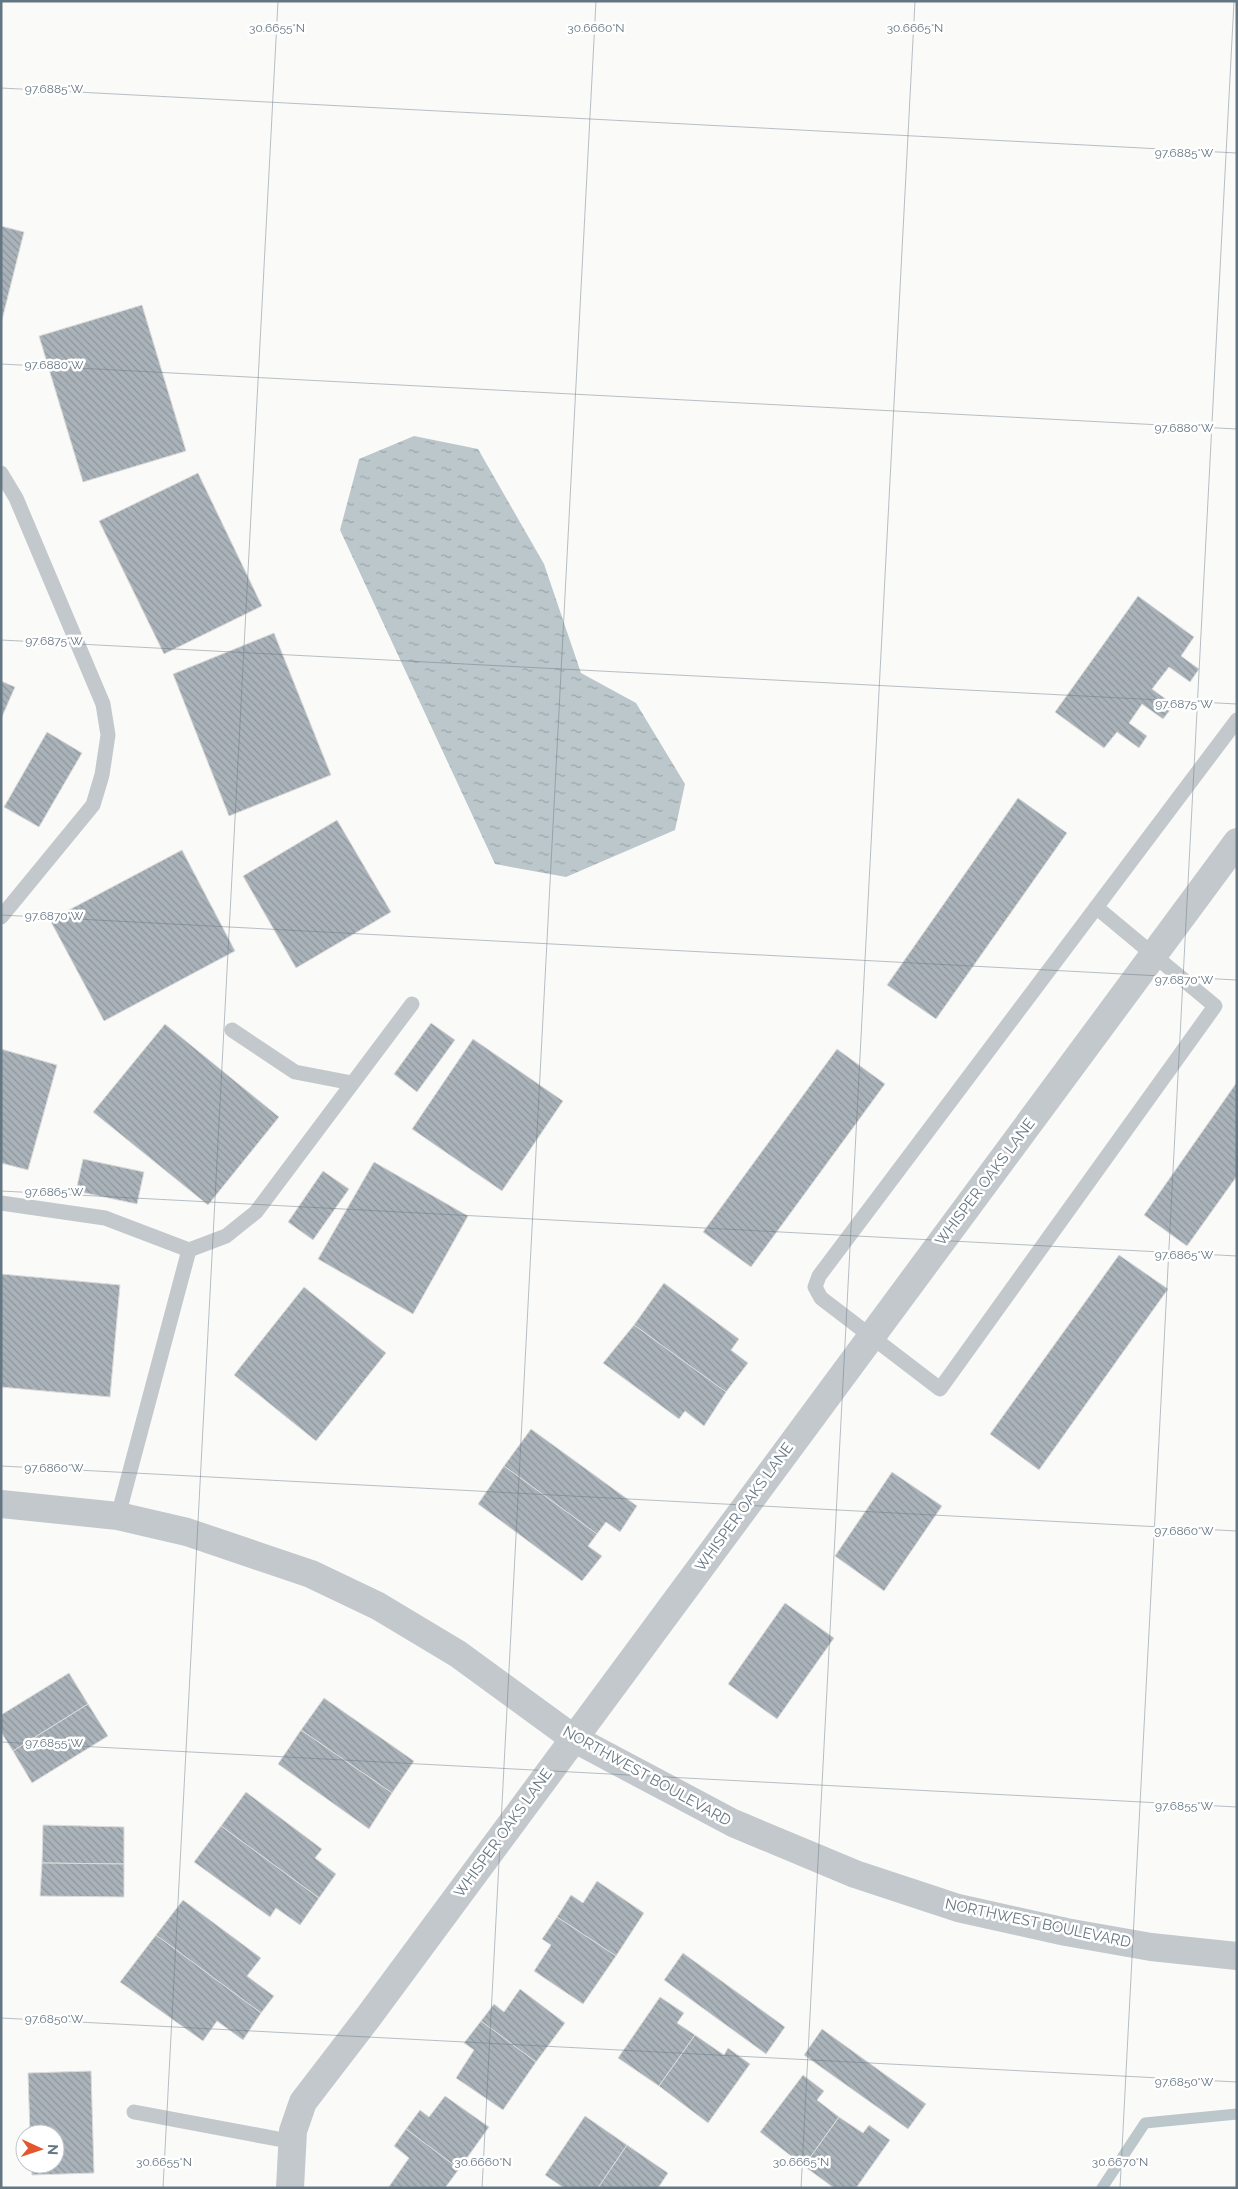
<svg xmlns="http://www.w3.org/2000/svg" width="1238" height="2189" viewBox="0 0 1238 2189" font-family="Raleway,sans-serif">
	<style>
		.water { fill: url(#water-ripples) }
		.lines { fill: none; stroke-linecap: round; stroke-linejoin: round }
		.stream { stroke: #bbc7cb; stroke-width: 11 }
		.building { fill: url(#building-back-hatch); stroke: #dcdcda }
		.service { stroke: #c3c8cc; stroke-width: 15 }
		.minor { stroke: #c3c8cc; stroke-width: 28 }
		.tertiary { stroke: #c3c8cc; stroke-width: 28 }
		.ticks { fill: none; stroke: #657683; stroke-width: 1; stroke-opacity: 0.45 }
		.labels { text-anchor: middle; stroke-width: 5; stroke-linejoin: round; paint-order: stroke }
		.street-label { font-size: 15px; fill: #657683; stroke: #fff }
		.ticks-label { font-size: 12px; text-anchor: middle; fill: #657683; stroke: #fff; stroke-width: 5; stroke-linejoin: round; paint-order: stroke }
	</style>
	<defs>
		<pattern id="water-ripples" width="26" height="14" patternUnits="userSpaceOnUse" patternTransform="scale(1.25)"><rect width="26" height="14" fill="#bbc7cb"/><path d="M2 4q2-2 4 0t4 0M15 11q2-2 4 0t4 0" fill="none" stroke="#9ca6aa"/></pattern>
		<pattern id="building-back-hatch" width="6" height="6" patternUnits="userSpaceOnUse" patternTransform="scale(1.25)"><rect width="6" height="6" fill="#aab3b9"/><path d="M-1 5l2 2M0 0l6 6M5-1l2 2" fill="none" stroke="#8e969c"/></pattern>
	</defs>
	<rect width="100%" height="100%" fill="#fafaf8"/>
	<polygon class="water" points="414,436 478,449 544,564 581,673 636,703 685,784 675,830 566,877 495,864 340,530 359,459"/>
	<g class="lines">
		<polyline class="stream" points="1102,2188 1145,2123 1237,2114"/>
	</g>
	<g class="building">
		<polygon points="1,226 24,232 1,324"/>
		<polygon points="142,305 186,451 83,482 39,336"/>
		<polygon points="198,473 262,606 164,654 99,521"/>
		<polygon points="1138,596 1194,637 1181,656 1199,669 1190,682 1169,667 1152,689 1174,705 1163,719 1142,704 1129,723 1147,736 1139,748 1117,732 1104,748 1055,712"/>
		<polygon points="274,633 331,775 229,816 173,674"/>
		<polygon points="1,681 15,687 1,719"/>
		<polygon points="47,732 82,753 39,827 4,807"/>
		<polygon points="1018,798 1067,833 936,1019 887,985"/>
		<polygon points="337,820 391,912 296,968 243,876"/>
		<polygon points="182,850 235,951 104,1021 50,920"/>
		<polygon points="431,1023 455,1040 417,1092 394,1074"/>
		<polygon points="165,1024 279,1117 208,1205 93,1112"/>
		<polygon points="473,1039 563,1101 502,1191 412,1129"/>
		<polygon points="1,1049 57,1065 28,1170 1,1163"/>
		<polygon points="837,1049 885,1084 751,1267 703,1232"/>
		<polygon points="1237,1082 1237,1176 1187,1246 1144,1215"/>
		<polygon points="83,1159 144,1172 137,1204 76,1191"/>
		<polygon points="374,1162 468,1216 413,1314 318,1259"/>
		<polygon points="323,1171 349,1189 313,1240 288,1222"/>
		<polygon points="1119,1255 1168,1289 1039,1470 990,1434"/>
		<polygon points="1,1274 120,1285 110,1397 1,1387"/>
		<polygon points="664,1283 739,1339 731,1350 748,1363 726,1392 634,1325"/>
		<polygon points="304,1287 386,1353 316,1441 234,1375"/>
		<polygon points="634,1325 726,1392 704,1426 685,1411 679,1419 603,1363"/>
		<polygon points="531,1429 637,1506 620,1532 606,1522 597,1534 504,1466"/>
		<polygon points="504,1466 597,1534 588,1546 602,1556 582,1581 478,1504"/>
		<polygon points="892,1472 942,1506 884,1591 835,1556"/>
		<polygon points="785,1603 834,1638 777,1719 728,1684"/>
		<polygon points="69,1673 88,1704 13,1751 1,1732 1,1715"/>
		<polygon points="324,1698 414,1761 392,1793 301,1730"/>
		<polygon points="88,1704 108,1736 32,1783 13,1751"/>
		<polygon points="301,1730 392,1793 369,1829 278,1764"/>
		<polygon points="246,1792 322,1849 315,1858 336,1874 319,1898 221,1826"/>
		<polygon points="43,1825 124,1827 124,1864 42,1863"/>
		<polygon points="221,1826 319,1898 300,1925 276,1908 270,1917 194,1862"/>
		<polygon points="42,1863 124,1864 124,1897 40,1896"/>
		<polygon points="597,1881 644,1913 616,1956 557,1917 571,1895 583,1903"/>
		<polygon points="183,1900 261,1958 247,1976 274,1996 261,2013 156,1935"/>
		<polygon points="557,1917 616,1956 583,2004 534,1971 551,1945 542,1939"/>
		<polygon points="156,1935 261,2013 243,2040 217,2021 203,2041 120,1982"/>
		<polygon points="683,1953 785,2027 766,2054 664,1980"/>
		<polygon points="520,1989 565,2023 536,2062 481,2021 494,2004 504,2012"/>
		<polygon points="660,1997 684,2013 677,2023 695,2035 659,2086 618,2058"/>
		<polygon points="481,2021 536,2062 503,2110 456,2078 474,2050 464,2043"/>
		<polygon points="822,2029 926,2104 908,2129 804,2055"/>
		<polygon points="695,2035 724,2055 728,2048 750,2064 708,2123 659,2086"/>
		<polygon points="91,2071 94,2173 32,2175 31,2164 55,2164 55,2134 30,2134 28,2073"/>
		<polygon points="803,2075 824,2091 817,2100 839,2117 804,2166 760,2132"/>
		<polygon points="445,2096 489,2127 459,2169 406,2129 420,2110 429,2117"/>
		<polygon points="585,2116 627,2145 598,2188 564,2188 545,2175"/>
		<polygon points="839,2117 863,2133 869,2125 890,2140 856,2188 834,2188 804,2166"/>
		<polygon points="406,2129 459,2169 445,2188 388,2188 409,2158 394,2146"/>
		<polygon points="627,2145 668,2173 658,2188 598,2188"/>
	</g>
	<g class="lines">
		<g class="service">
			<polyline points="1,473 16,498 103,704 108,735 102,775 93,805 1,917"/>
			<polyline points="1096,907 1215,1006 940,1389 821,1298 815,1287 819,1276 1237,720"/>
			<polyline points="232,1030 295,1072 352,1083"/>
			<polyline points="1,1203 105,1218 189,1250"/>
			<polyline points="118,1516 189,1250 226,1236 256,1212 412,1004"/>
			<polyline points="134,2112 294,2142"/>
		</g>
		<polyline class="minor" points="290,2188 293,2131 303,2102 369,2016 1237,842"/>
		<polyline class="tertiary" points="1,1504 118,1516 187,1532 311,1574 378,1606 458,1654 573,1738 733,1823 855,1874 958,1908 1066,1932 1151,1947 1237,1956"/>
	</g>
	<path class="ticks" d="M1,88L1237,153M1,364L1237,429M1,640L1237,704M1,915L1237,980M1,1191L1237,1256M1,1466L1237,1531M1,1742L1237,1807M1,2018L1237,2082M163,2188L278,1M482,2188L596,1M801,2188L915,1M1120,2188L1234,1"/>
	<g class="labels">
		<g class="street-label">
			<text transform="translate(985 1182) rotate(-53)" y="5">WHISPER OAKS LANE</text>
			<text transform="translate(744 1507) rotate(-54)" y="5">WHISPER OAKS LANE</text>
			<text transform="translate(647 1776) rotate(29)" y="5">NORTHWEST BOULEVARD</text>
			<text transform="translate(503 1833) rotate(-54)" y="5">WHISPER OAKS LANE</text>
			<text transform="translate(1038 1923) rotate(12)" y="5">NORTHWEST BOULEVARD</text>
		</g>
	</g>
	<g class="ticks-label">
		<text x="277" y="32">30.6655°N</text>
		<text x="596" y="32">30.6660°N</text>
		<text x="915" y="32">30.6665°N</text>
		<text x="54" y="93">97.6885°W</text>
		<text x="1184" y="157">97.6885°W</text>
		<text x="54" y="369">97.6880°W</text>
		<text x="1184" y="432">97.6880°W</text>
		<text x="54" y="645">97.6875°W</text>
		<text x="1184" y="708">97.6875°W</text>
		<text x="54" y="920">97.6870°W</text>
		<text x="1184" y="984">97.6870°W</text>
		<text x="54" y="1196">97.6865°W</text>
		<text x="1184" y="1259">97.6865°W</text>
		<text x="54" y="1472">97.6860°W</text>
		<text x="1184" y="1535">97.6860°W</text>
		<text x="54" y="1747">97.6855°W</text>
		<text x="1184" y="1810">97.6855°W</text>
		<text x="54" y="2023">97.6850°W</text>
		<text x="1184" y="2086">97.6850°W</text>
		<text x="164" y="2166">30.6655°N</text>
		<text x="483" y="2166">30.6660°N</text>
		<text x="801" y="2166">30.6665°N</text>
		<text x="1120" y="2166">30.6670°N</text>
	</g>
	<rect width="1238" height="2189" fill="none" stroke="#657683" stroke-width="5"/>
	<g transform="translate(40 2149) rotate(93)"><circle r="24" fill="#ffffff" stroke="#c1c8cd"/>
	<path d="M0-4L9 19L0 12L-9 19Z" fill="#e4572e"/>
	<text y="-8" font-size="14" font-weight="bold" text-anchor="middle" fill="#657683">N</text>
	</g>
</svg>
